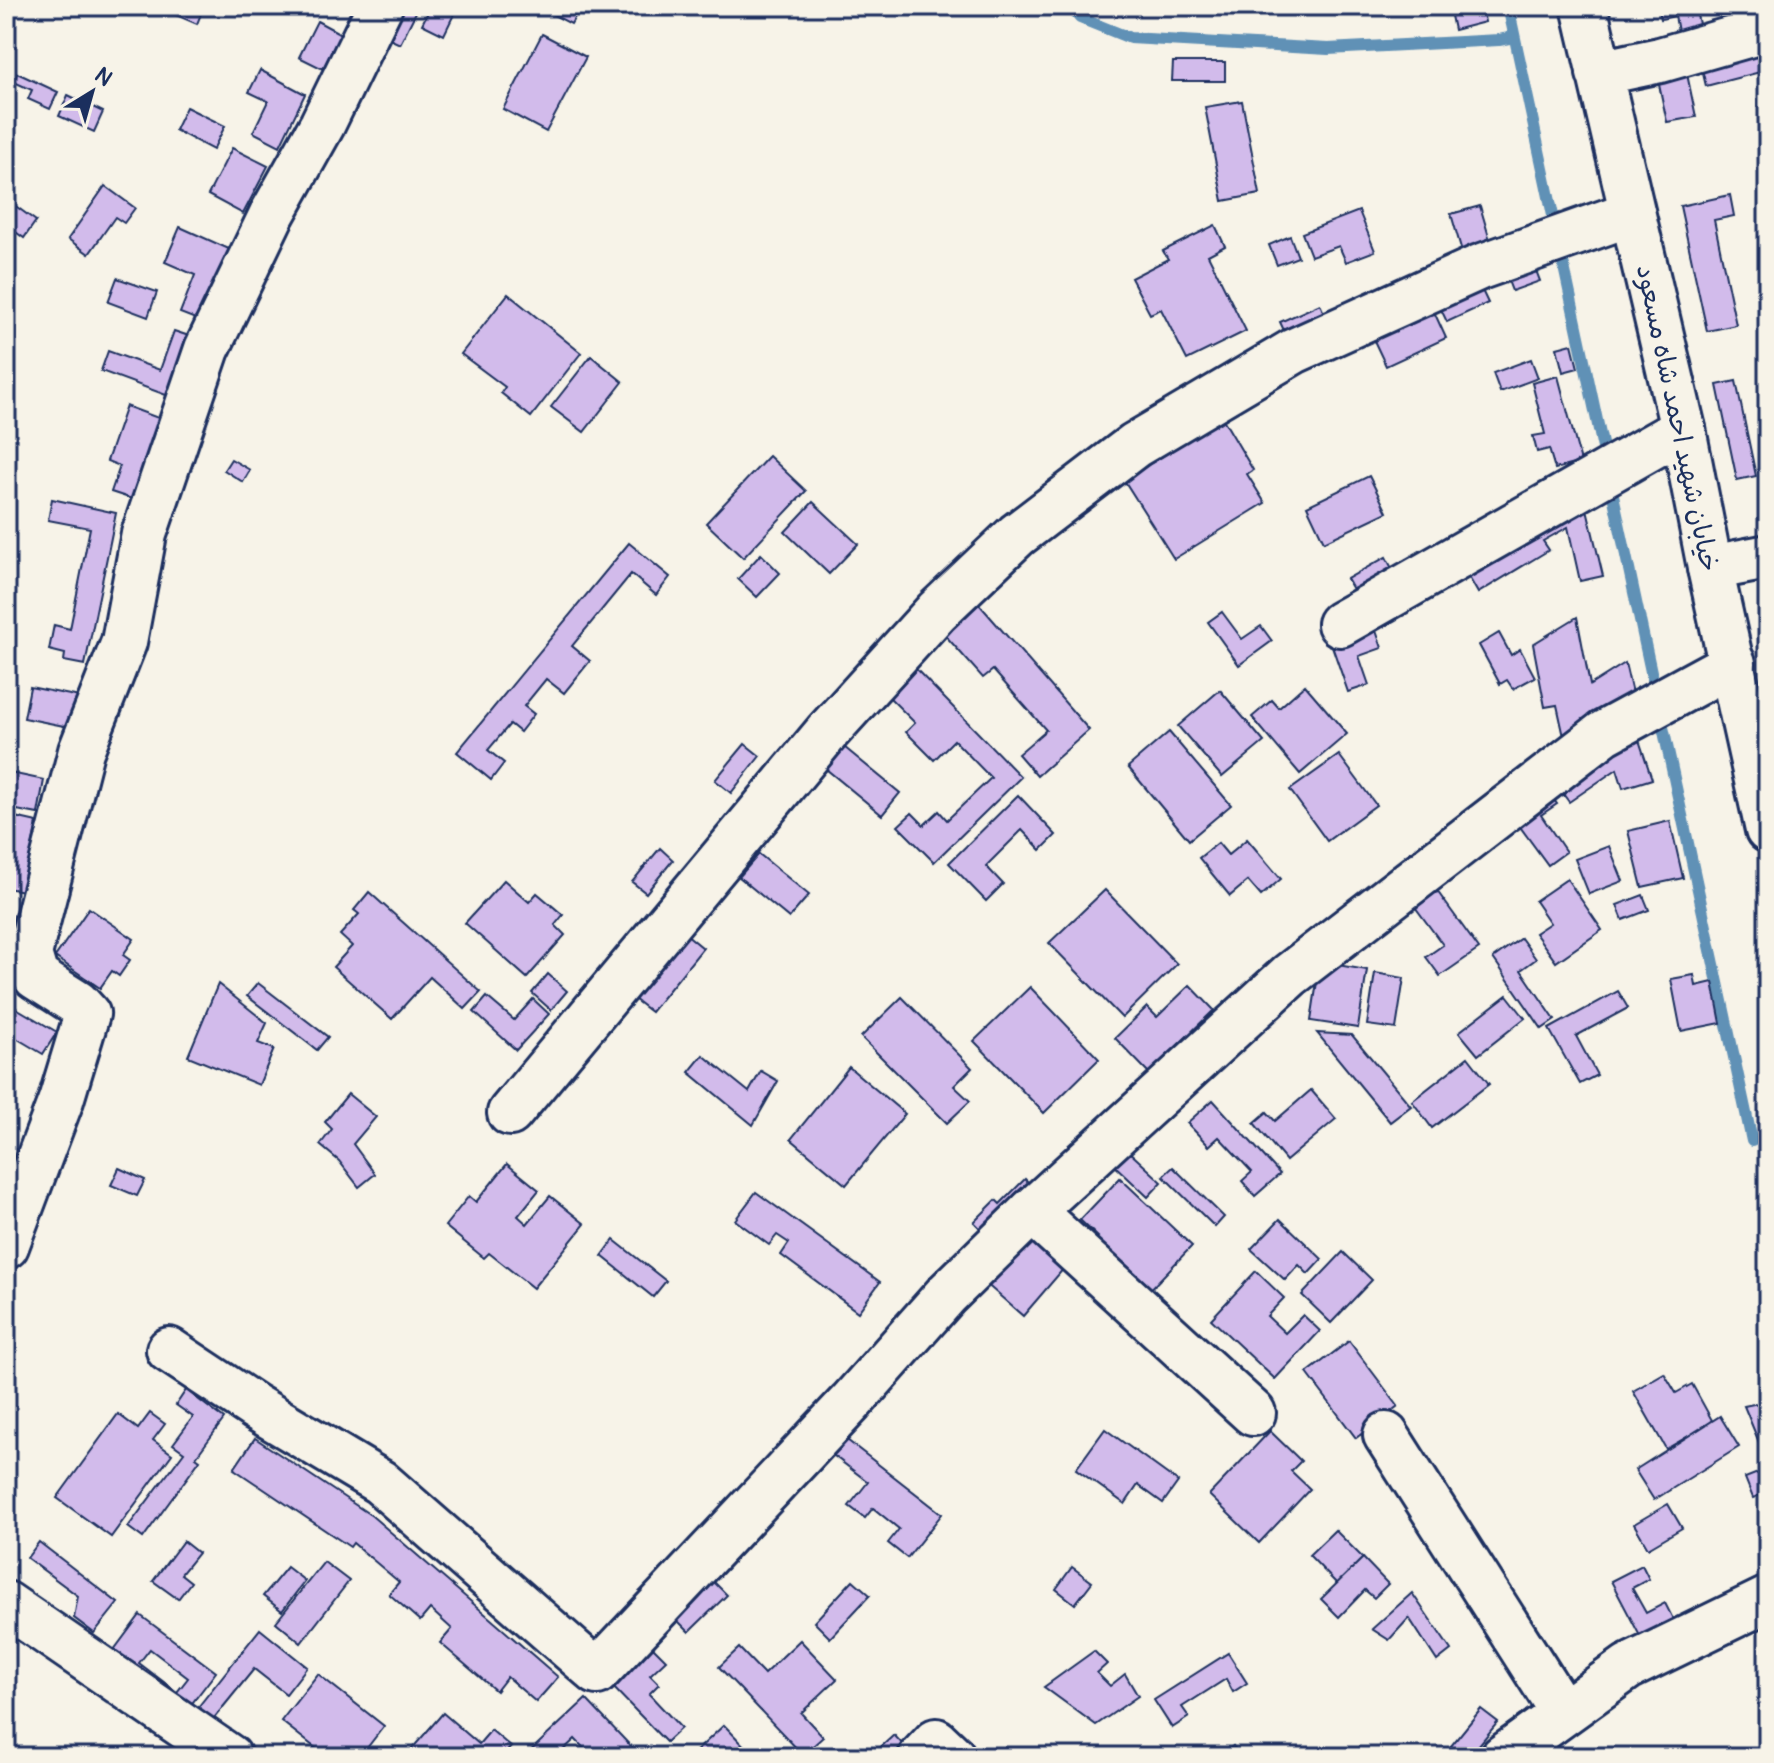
<svg xmlns="http://www.w3.org/2000/svg" width="1774" height="1763" viewBox="0 0 1774 1763" font-family="Pangolin,'Playpen Sans Arabic',sans-serif">
	<style>
		.lines { fill: none; stroke-linecap: round; stroke-linejoin: round }
		.stream { stroke: #6191b6; stroke-width: 12 }
		.building { fill: #d2bbeb; stroke: #1b2f5e; stroke-width: 2; fill-rule: evenodd }
		.minor-casing { stroke: #1b2f5e; stroke-width: 50 }
		.major-casing { stroke: #1b2f5e; stroke-width: 50 }
		.minor { stroke: #f7f3e8; stroke-width: 44 }
		.major { stroke: #f7f3e8; stroke-width: 44 }
		.labels { text-anchor: middle; stroke-width: 6; stroke-linejoin: round; paint-order: stroke }
		.street-label { font-size: 26px; fill: #1b2f5e; stroke: #f7f3e8 }
	</style>
	<rect width="100%" height="100%" fill="#f7f3e8"/>
	<filter id="ink" filterUnits="userSpaceOnUse"><feTurbulence type="fractalNoise" baseFrequency=".0125" numOctaves="2"/><feDisplacementMap in="SourceGraphic" scale="16" xChannelSelector="R" yChannelSelector="G"/><feConvolveMatrix kernelMatrix="1 2 1 2 8 2 1 2 1" color-interpolation-filters="sRGB"/></filter>
	<g filter="url(#ink)">
		<g class="lines">
			<g class="stream">
				<polyline points="1070,6 1080,18 1130,38 1328,49 1499,40 1514,37"/>
				<polyline points="1508,6 1656,695"/>
				<polyline points="1660,713 1752,1141"/>
			</g>
		</g>
		<g class="building">
			<polygon points="122,6 146,6 143,14"/>
			<polygon points="155,6 204,6 197,24"/>
			<polygon points="400,6 419,6 400,44 385,37"/>
			<polygon points="431,6 458,6 444,35 422,24"/>
			<polygon points="536,6 581,6 571,24"/>
			<polygon points="1449,6 1482,6 1485,22 1454,30"/>
			<polygon points="1658,6 1695,6 1701,33 1679,37 1675,16 1661,19"/>
			<polygon points="317,21 341,34 323,69 299,57"/>
			<polygon points="542,34 586,57 546,132 503,109"/>
			<polygon points="1768,43 1768,70 1706,86 1700,61"/>
			<polygon points="1173,62 1225,62 1225,81 1172,81"/>
			<polygon points="260,70 305,94 280,146 253,132 268,101 249,92"/>
			<polygon points="17,73 58,92 50,109 28,99 32,90 14,82"/>
			<polygon points="1687,74 1696,117 1667,122 1658,80"/>
			<polygon points="68,95 103,112 94,132 59,116"/>
			<polygon points="1242,101 1260,194 1223,201 1205,107"/>
			<polygon points="186,107 225,126 213,150 175,130"/>
			<polygon points="232,148 268,166 243,214 208,195"/>
			<polygon points="105,186 135,208 124,223 115,217 89,254 68,239"/>
			<polygon points="1730,195 1734,216 1714,220 1736,325 1707,331 1680,206"/>
			<polygon points="6,199 36,221 24,238 6,225"/>
			<polygon points="1480,206 1492,247 1463,255 1451,214"/>
			<polygon points="1359,211 1375,251 1346,262 1339,246 1311,256 1302,233"/>
			<polygon points="1215,225 1225,246 1208,255 1246,331 1187,360 1161,309 1150,314 1131,278 1168,259 1163,251"/>
			<polygon points="180,227 229,249 198,320 180,313 195,275 165,262"/>
			<polygon points="1290,236 1298,257 1277,265 1269,245"/>
			<polygon points="1532,260 1540,281 1512,291 1504,270"/>
			<polygon points="117,278 157,292 148,317 108,302"/>
			<polygon points="1478,282 1488,303 1447,322 1437,301"/>
			<polygon points="508,294 581,353 531,417 501,393 505,387 461,354"/>
			<polygon points="1430,303 1446,338 1386,366 1369,330"/>
			<polygon points="1320,304 1328,322 1288,339 1280,322"/>
			<polygon points="174,331 195,338 174,398 101,371 108,351 160,370"/>
			<polygon points="1572,344 1578,368 1563,372 1557,348"/>
			<polygon points="591,356 623,382 584,432 551,407"/>
			<polygon points="1531,359 1538,378 1500,392 1493,373"/>
			<polygon points="1558,376 1581,462 1555,469 1549,449 1537,452 1533,436 1545,434 1532,383"/>
			<polygon points="1736,381 1756,476 1737,480 1717,385"/>
			<polygon points="126,406 161,419 132,499 111,492 120,466 107,461"/>
			<polygon points="1223,419 1253,470 1247,474 1265,503 1174,559 1124,480"/>
			<polygon points="769,456 806,491 743,558 706,523"/>
			<polygon points="231,459 250,470 243,482 224,470"/>
			<polygon points="1369,476 1387,512 1324,542 1307,506"/>
			<polygon points="1583,492 1603,576 1580,581 1568,527 1543,541 1549,550 1478,593 1462,565"/>
			<polygon points="52,499 116,513 85,665 64,661 65,654 49,650 54,625 70,629 90,528 48,520"/>
			<polygon points="813,502 858,544 829,574 785,532"/>
			<polygon points="629,543 670,577 656,595 631,574 572,646 590,661 564,693 546,679 524,706 534,714 520,732 510,724 488,750 504,763 491,780 457,752"/>
			<polygon points="761,554 780,573 757,597 738,579"/>
			<polygon points="1386,557 1397,578 1359,600 1347,579"/>
			<polygon points="979,604 1089,730 1037,776 1018,754 1046,730 993,670 983,678 944,634"/>
			<polygon points="1222,612 1242,639 1261,626 1272,641 1239,665 1208,622"/>
			<polygon points="1768,614 1768,652 1766,653 1760,616"/>
			<polygon points="1577,617 1590,685 1625,663 1634,702 1566,746 1557,705 1545,707 1533,644"/>
			<polygon points="1374,625 1382,648 1359,656 1369,685 1348,692 1330,640"/>
			<polygon points="1499,633 1511,655 1520,649 1535,677 1513,689 1507,680 1500,684 1479,645"/>
			<polygon points="911,664 1021,777 934,862 898,826 912,813 924,825 939,811 947,820 991,778 954,740 934,760 906,732 915,723 883,691"/>
			<polygon points="1305,685 1347,734 1300,774 1252,717 1272,700 1279,708"/>
			<polygon points="30,687 80,697 74,728 24,718"/>
			<polygon points="1220,690 1264,742 1222,777 1178,726"/>
			<polygon points="1633,722 1652,779 1623,788 1617,769 1569,802 1552,779"/>
			<polygon points="1169,732 1231,805 1189,840 1128,767"/>
			<polygon points="745,744 760,756 731,793 715,780"/>
			<polygon points="844,747 900,793 882,815 826,769"/>
			<polygon points="1339,755 1376,805 1327,841 1290,790"/>
			<polygon points="6,772 44,780 38,814 6,808"/>
			<polygon points="1546,789 1557,804 1541,815 1566,852 1548,865 1510,813"/>
			<polygon points="1018,795 1056,835 1041,850 1022,830 986,866 1003,884 986,901 949,863"/>
			<polygon points="6,815 37,822 24,891 6,888"/>
			<polygon points="1670,821 1683,878 1642,887 1628,831"/>
			<polygon points="1247,839 1281,879 1261,896 1248,881 1230,896 1199,858 1218,843 1228,855"/>
			<polygon points="1609,846 1623,881 1589,894 1575,859"/>
			<polygon points="660,848 673,860 646,893 632,882"/>
			<polygon points="759,854 809,895 789,918 739,877"/>
			<polygon points="1567,879 1602,930 1556,962 1535,933 1550,923 1535,901"/>
			<polygon points="504,880 529,902 537,893 563,915 555,925 565,935 527,978 465,923"/>
			<polygon points="1432,884 1479,949 1440,976 1426,957 1443,945 1410,900"/>
			<polygon points="1105,890 1177,964 1122,1018 1049,943"/>
			<polygon points="369,892 481,992 465,1009 430,977 392,1019 333,967 352,946 340,935 359,914 354,910"/>
			<polygon points="1643,895 1649,910 1623,920 1617,905"/>
			<polygon points="89,908 134,939 123,955 130,960 119,976 112,971 100,988 55,957"/>
			<polygon points="686,934 703,948 651,1012 634,999"/>
			<polygon points="1521,938 1536,959 1521,970 1555,1020 1542,1029 1493,958"/>
			<polygon points="1320,962 1367,970 1358,1028 1311,1021"/>
			<polygon points="1375,973 1404,978 1396,1029 1367,1025"/>
			<polygon points="548,974 567,991 551,1010 532,993"/>
			<polygon points="1694,975 1696,986 1713,982 1721,1023 1681,1031 1671,979"/>
			<polygon points="258,983 328,1037 317,1050 247,996"/>
			<polygon points="218,984 267,1023 258,1043 274,1049 259,1085 188,1056"/>
			<polygon points="1190,985 1214,1010 1149,1073 1115,1038 1147,1007 1157,1017"/>
			<polygon points="1030,987 1099,1059 1044,1113 974,1041"/>
			<polygon points="1618,991 1628,1008 1576,1036 1597,1075 1580,1084 1549,1029"/>
			<polygon points="1507,995 1525,1018 1478,1055 1459,1032"/>
			<polygon points="487,997 514,1020 533,999 549,1014 516,1050 474,1012"/>
			<polygon points="902,997 972,1068 954,1086 970,1101 947,1123 861,1037"/>
			<polygon points="6,1002 57,1032 43,1054 6,1032"/>
			<polygon points="1317,1033 1352,1035 1411,1106 1390,1122"/>
			<polygon points="703,1055 749,1092 761,1071 778,1081 753,1125 689,1072"/>
			<polygon points="1468,1057 1489,1084 1432,1128 1412,1101"/>
			<polygon points="849,1067 905,1114 846,1185 791,1139"/>
			<polygon points="1311,1090 1336,1119 1286,1161 1254,1123 1267,1112 1275,1121"/>
			<polygon points="348,1094 376,1117 353,1144 375,1174 359,1187 339,1161 320,1145 332,1129 325,1122"/>
			<polygon points="1213,1100 1280,1174 1255,1196 1242,1181 1252,1172 1219,1137 1209,1146 1187,1123"/>
			<polygon points="1126,1149 1162,1182 1148,1197 1112,1163"/>
			<polygon points="507,1164 539,1190 518,1216 527,1224 550,1196 585,1224 533,1288 489,1253 484,1258 445,1226 469,1196 476,1202"/>
			<polygon points="1173,1167 1224,1217 1215,1227 1163,1176"/>
			<polygon points="119,1168 145,1180 137,1196 111,1185"/>
			<polygon points="1120,1178 1192,1246 1144,1296 1091,1245 1098,1237 1080,1220"/>
			<polygon points="1025,1179 1034,1188 987,1235 974,1222 996,1200 1000,1204"/>
			<polygon points="756,1192 880,1282 858,1312 781,1255 789,1243 777,1235 769,1245 735,1220"/>
			<polygon points="1280,1219 1322,1259 1308,1274 1299,1265 1285,1280 1251,1249"/>
			<polygon points="1031,1226 1071,1260 1023,1316 984,1282"/>
			<polygon points="614,1240 666,1281 653,1297 602,1256"/>
			<polygon points="1343,1252 1372,1280 1331,1323 1302,1295"/>
			<polygon points="1256,1271 1284,1298 1267,1316 1285,1333 1303,1315 1320,1331 1275,1379 1211,1319"/>
			<polygon points="1349,1341 1398,1406 1356,1438 1307,1373"/>
			<polygon points="1664,1373 1676,1393 1692,1384 1713,1422 1666,1449 1633,1391"/>
			<polygon points="186,1390 224,1419 196,1457 200,1460 143,1538 128,1527 184,1452 173,1444 193,1417 176,1405"/>
			<polygon points="1768,1401 1768,1464 1744,1406"/>
			<polygon points="150,1413 165,1424 153,1440 172,1454 111,1537 57,1498 118,1414 138,1429"/>
			<polygon points="1720,1416 1739,1447 1654,1500 1635,1470"/>
			<polygon points="1105,1429 1178,1482 1163,1503 1138,1485 1125,1504 1076,1469"/>
			<polygon points="1270,1431 1301,1461 1291,1471 1310,1489 1259,1543 1209,1495"/>
			<polygon points="838,1433 942,1514 907,1558 888,1543 899,1529 873,1508 865,1518 849,1506 868,1482 825,1449"/>
			<polygon points="255,1438 372,1516 558,1677 536,1702 507,1677 496,1691 440,1643 452,1629 430,1609 420,1621 389,1594 399,1582 353,1543 350,1547 234,1469"/>
			<polygon points="1768,1469 1768,1492 1753,1498 1745,1478"/>
			<polygon points="1668,1504 1682,1528 1648,1548 1634,1524"/>
			<polygon points="1335,1530 1363,1558 1337,1584 1309,1555"/>
			<polygon points="183,1541 198,1553 181,1574 191,1582 178,1599 153,1581"/>
			<polygon points="39,1542 118,1603 94,1633 74,1618 78,1596 27,1558"/>
			<polygon points="1363,1558 1388,1584 1374,1598 1365,1590 1339,1617 1321,1599"/>
			<polygon points="324,1562 349,1581 301,1643 276,1622"/>
			<polygon points="1642,1565 1649,1579 1632,1588 1646,1613 1665,1603 1674,1621 1641,1638 1611,1581"/>
			<polygon points="287,1567 305,1581 282,1611 263,1596"/>
			<polygon points="1072,1567 1092,1582 1075,1604 1056,1589"/>
			<polygon points="708,1576 727,1595 689,1632 670,1613"/>
			<polygon points="853,1580 870,1595 830,1638 814,1622"/>
			<polygon points="1412,1593 1451,1650 1437,1661 1409,1618 1389,1640 1372,1629"/>
			<path d="M140,1615L216,1672L183,1715L108,1658ZM150,1649L188,1678L177,1692L139,1663Z"/>
			<polygon points="260,1629 307,1667 286,1694 254,1669 202,1733 187,1721"/>
			<polygon points="800,1640 837,1679 801,1713 823,1737 803,1755 719,1667 739,1648 764,1674"/>
			<polygon points="650,1644 666,1660 650,1675 659,1684 649,1694 681,1728 666,1742 609,1683"/>
			<polygon points="1094,1651 1107,1664 1097,1673 1110,1686 1125,1674 1138,1696 1096,1725 1044,1687"/>
			<polygon points="1228,1653 1247,1683 1233,1692 1226,1679 1182,1707 1189,1717 1172,1728 1154,1700"/>
			<polygon points="318,1674 384,1726 360,1757 327,1757 281,1721"/>
			<polygon points="586,1699 641,1757 592,1757 575,1739 556,1757 524,1757"/>
			<polygon points="1481,1709 1498,1722 1469,1757 1442,1757"/>
			<polygon points="443,1713 479,1744 491,1730 511,1747 502,1757 416,1757 410,1751"/>
			<polygon points="724,1725 750,1752 744,1757 690,1757"/>
			<polygon points="894,1735 909,1751 902,1757 870,1757"/>
			<polygon points="1233,1746 1242,1757 1219,1757"/>
		</g>
		<g class="lines">
			<defs>
				<g id="minor">
					<polyline points="1599,73 1660,60 1768,29"/>
					<polyline points="1710,568 1768,557"/>
					<polyline points="1340,624 1683,429"/>
					<polyline points="510,1113 828,731 937,611 1017,535 1135,445 1294,351 1480,267 1632,213"/>
					<polyline points="1032,1211 1253,1413"/>
					<polyline points="6,1246 61,1100 87,1014 77,1003 36,977 29,954 81,751 124,642 144,534 207,349 271,216 322,125 380,6"/>
					<polyline points="169,1350 255,1407 380,1482 597,1672 851,1402 947,1294 1032,1211 1290,975 1604,733 1733,663"/>
					<polyline points="1386,1435 1563,1713"/>
					<polyline points="6,1604 229,1757"/>
					<polyline points="921,1757 936,1741 953,1757"/>
					<polyline points="1503,1757 1628,1667 1768,1599"/>
				</g>
				<polyline id="major" points="1584,6 1683,429 1710,568 1768,830"/>
			</defs>
			<use href="#minor" class="minor-casing"/>
			<use href="#major" class="major-casing"/>
			<use href="#minor" class="minor"/>
			<use href="#major" class="major"/>
		</g>
	</g>
	<g class="labels">
		<g class="street-label">
			<text transform="translate(1678 418) rotate(78)" y="9">خیابان شهید احمد شاه مسعود</text>
		</g>
	</g>
	<rect width="1774" height="1763" fill="none" stroke="#f7f3e8" stroke-width="32"/>
	<rect x="16" y="16" width="1742" height="1731" fill="none" stroke="#1b2f5e" stroke-width="3" filter="url(#ink)"/>
	<g transform="translate(92 92) rotate(37)" stroke="#f7f3e8" stroke-width="6" paint-order="stroke">
	<path d="M0-6L14 30L0 20L-14 30Z" fill="#1b2f5e"/>
	<text y="-12" font-size="22" font-weight="bold" text-anchor="middle" fill="#1b2f5e">N</text>
	</g>
</svg>
